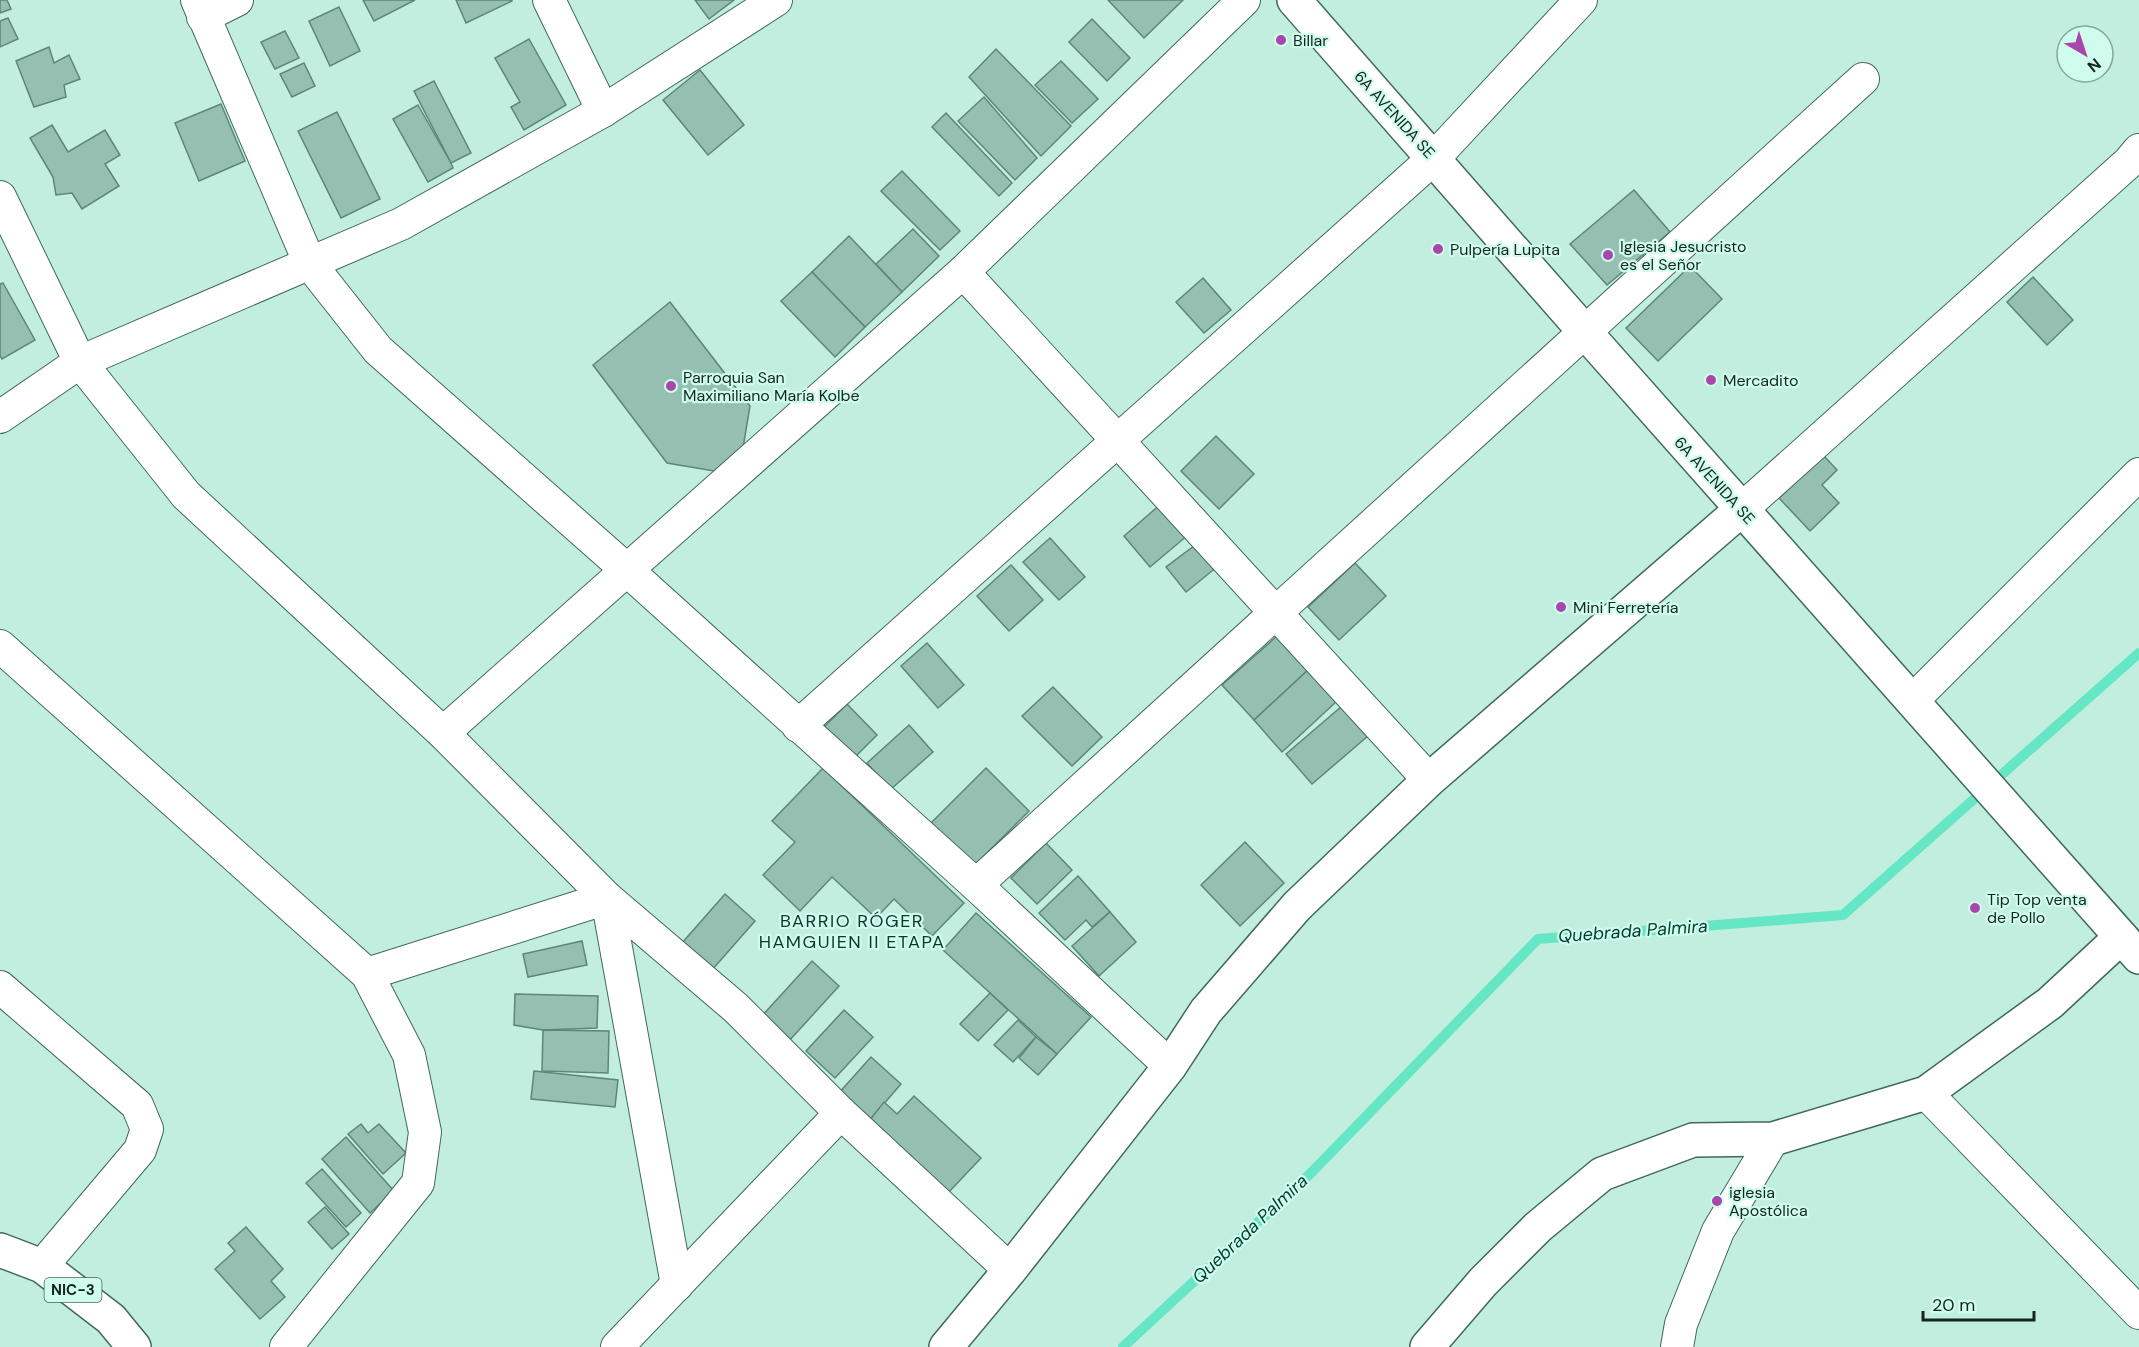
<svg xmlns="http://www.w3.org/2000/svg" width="2139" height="1347" viewBox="0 0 2139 1347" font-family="'DM Sans',sans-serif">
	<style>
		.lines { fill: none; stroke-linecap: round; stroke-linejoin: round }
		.stream { stroke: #65e6c4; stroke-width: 10 }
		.building { fill: #94bfb1; stroke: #5d8679; stroke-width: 1.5 }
		.minor-casing { stroke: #40685c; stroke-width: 34 }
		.tertiary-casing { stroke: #40685c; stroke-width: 36 }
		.primary-casing { stroke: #40685c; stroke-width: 36 }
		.minor { stroke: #fff; stroke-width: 32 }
		.tertiary { stroke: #fff; stroke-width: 33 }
		.primary { stroke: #fff; stroke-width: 33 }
		.poi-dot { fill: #a946ac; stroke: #cffced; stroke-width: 2 }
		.labels { text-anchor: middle; stroke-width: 4.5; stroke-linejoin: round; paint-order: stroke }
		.shield { fill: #cffced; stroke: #4d665e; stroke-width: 1.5 }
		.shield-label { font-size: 15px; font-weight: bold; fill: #152621 }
		.poi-label { font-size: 16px; fill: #152621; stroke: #cffced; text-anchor: start }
		.street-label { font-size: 16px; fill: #152621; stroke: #cffced }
		.neighbourhood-label { font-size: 18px; letter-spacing: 1.5px; fill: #0e372d; stroke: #cffced }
		.water-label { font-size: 18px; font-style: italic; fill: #023f32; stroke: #cffced }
	</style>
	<rect width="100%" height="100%" fill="#c2eee0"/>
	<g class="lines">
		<polyline class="stream" points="1123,1347 1311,1173 1538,939 1843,915 2139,653"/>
	</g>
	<g class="building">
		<polygon points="0,0 7,0 11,9 0,13"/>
		<polygon points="363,0 415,0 374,21"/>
		<polygon points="456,0 512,0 512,1 466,23"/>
		<polygon points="695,0 734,0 709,19"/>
		<polygon points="1108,0 1183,0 1144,38"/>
		<polygon points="339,7 360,51 330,66 309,21"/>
		<polygon points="8,18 18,39 0,47 0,21"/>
		<polygon points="1092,19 1130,58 1107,81 1069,42"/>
		<polygon points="285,31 299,58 275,69 261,42"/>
		<polygon points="529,39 566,105 524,130 511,107 520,102 495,58"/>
		<polygon points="49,47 54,63 69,55 80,79 64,85 66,97 34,107 16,61"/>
		<polygon points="996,49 1071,126 1041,156 969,77"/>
		<polygon points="1061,61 1098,99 1072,123 1035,85"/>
		<polygon points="304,63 315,86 292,97 280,74"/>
		<polygon points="700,70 744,125 708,155 663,100"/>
		<polygon points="434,81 471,153 451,163 414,91"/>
		<polygon points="984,97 1037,158 1015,180 958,121"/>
		<polygon points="221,104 245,161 199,181 175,123"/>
		<polygon points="418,105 451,163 453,168 428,182 393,119"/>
		<polygon points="337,112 380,199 341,218 298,131"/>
		<polygon points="946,113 1012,183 999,196 932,127"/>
		<polygon points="52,125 68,152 105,130 120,155 105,164 119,186 82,209 72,193 56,195 53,177 30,138"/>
		<polygon points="902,171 960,231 940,250 881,191"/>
		<polygon points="1634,190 1670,232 1607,285 1570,244"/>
		<polygon points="913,229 939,256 902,292 876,264"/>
		<polygon points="849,236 902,292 865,327 812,272"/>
		<polygon points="1690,266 1722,299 1658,361 1626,328"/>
		<polygon points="812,272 865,327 835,357 781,301"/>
		<polygon points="2033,277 2073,320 2047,345 2007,302"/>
		<polygon points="1203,278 1231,310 1204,333 1176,302"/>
		<polygon points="3,283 35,340 2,359 0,356 0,284"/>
		<polygon points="670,302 750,406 743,448 714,471 667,463 593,365"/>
		<polygon points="1216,436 1254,474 1219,509 1181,471"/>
		<polygon points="1824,456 1837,470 1822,485 1839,503 1810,531 1779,498"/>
		<polygon points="1162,503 1188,535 1150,567 1124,536"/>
		<polygon points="1050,538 1085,577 1059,600 1023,562"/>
		<polygon points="1198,543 1217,567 1186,592 1166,567"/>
		<polygon points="1355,563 1386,596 1339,640 1308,607"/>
		<polygon points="1011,565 1043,600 1009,631 977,596"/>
		<polygon points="1277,636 1308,670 1254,720 1222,685"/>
		<polygon points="927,643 964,685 938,708 901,666"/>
		<polygon points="1308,670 1337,701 1282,752 1254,720"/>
		<polygon points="1053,687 1102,737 1072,766 1022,716"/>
		<polygon points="847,704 877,735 853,759 823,728"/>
		<polygon points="1342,706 1368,736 1312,784 1286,754"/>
		<polygon points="909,725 933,752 890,790 867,763"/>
		<polygon points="823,768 964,903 932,936 894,899 876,918 832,877 800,911 763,875 795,842 772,821"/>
		<polygon points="986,768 1029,811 974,866 931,823"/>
		<polygon points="1245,842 1284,883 1240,926 1201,885"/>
		<polygon points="1046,843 1072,870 1037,904 1011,878"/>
		<polygon points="1078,876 1110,912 1092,927 1086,920 1065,940 1039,913"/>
		<polygon points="725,894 755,921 712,970 682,943"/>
		<polygon points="1110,912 1136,942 1099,976 1072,946"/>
		<polygon points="976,913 1091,1017 1057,1054 943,950"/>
		<polygon points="582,941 587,965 528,977 523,954"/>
		<polygon points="812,961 839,986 789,1041 761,1017"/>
		<polygon points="990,993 1008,1010 978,1041 960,1024"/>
		<polygon points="515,994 598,996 597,1028 543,1030 514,1025"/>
		<polygon points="844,1010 873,1037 835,1078 806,1051"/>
		<polygon points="1018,1020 1036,1037 1013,1062 994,1045"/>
		<polygon points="543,1030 609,1031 608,1073 542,1071"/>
		<polygon points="1036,1037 1057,1054 1038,1075 1019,1058"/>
		<polygon points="871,1057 901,1084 869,1121 838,1094"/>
		<polygon points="534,1071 618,1080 615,1107 531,1099"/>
		<polygon points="914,1096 981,1158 948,1193 869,1121 884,1102 897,1114"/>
		<polygon points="361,1124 368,1133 379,1124 406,1153 383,1174 348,1134"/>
		<polygon points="346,1137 394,1191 370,1213 322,1159"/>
		<polygon points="322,1169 361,1213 346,1227 306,1183"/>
		<polygon points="325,1207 349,1234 332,1249 308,1222"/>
		<polygon points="246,1227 283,1269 271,1281 285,1297 260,1319 215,1269 235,1251 228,1243"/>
	</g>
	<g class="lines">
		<defs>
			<g id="minor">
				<polyline points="197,0 310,264 378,350 628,571 976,885 1170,1066"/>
				<polyline points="549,0 603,111"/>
				<polyline points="203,17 237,0"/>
				<polyline points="0,197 80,362 186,495 443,733 607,898 736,1008 841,1113 1010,1270"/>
				<polyline points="963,272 1429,780"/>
				<polyline points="0,417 80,362 401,224 603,111 776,0"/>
				<polyline points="1742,509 2128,163 2139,150"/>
				<polyline points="0,646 367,974 409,1055 425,1132 418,1183 286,1347"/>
				<polyline points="1912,701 2139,474"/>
				<polyline points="798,726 1434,158 1581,0"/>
				<polyline points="443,733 963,272 1244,0"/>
				<polyline points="976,885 1863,79"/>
				<polyline points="367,974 607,898 677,1285"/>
				<polyline points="0,987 137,1105 147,1129 140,1150 42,1266"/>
				<polyline points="1926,1093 2139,1313"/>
				<polyline points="617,1347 841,1113"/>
				<polyline points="1677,1347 1681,1324 1718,1231 1773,1139"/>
			</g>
			<g id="tertiary">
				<polyline points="1294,0 1585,332 2139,957"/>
				<polyline points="946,1347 1010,1270 1170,1066 1206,1011 1297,906 1429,780 1742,509"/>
				<polyline points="1427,1347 1483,1282 1538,1227 1602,1174 1693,1140 1773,1139 1926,1093 2050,1003 2121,937"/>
			</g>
			<polyline id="primary" points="0,1250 42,1266 111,1319 134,1347"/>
		</defs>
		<use href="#minor" class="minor-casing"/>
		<use href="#tertiary" class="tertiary-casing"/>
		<use href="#primary" class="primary-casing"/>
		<use href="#minor" class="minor"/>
		<use href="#tertiary" class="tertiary"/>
		<use href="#primary" class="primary"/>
	</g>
	<g class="poi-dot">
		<circle cx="1281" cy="40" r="6"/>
		<circle cx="1438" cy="249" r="6"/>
		<circle cx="1608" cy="255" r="6"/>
		<circle cx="1711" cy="380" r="6"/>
		<circle cx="671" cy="386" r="6"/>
		<circle cx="1561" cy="607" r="6"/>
		<circle cx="1975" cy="908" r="6"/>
		<circle cx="1717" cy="1201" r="6"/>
	</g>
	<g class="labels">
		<rect class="shield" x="44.5" y="1278" width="57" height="24" rx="4.5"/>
		<g class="shield-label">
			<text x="73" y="1295">NIC-3</text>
		</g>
		<g class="poi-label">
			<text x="1293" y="46">Billar</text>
			<text x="1620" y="252">Iglesia Jesucristo<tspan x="1620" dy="18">es el Señor</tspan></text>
			<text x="1450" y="255">Pulpería Lupita</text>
			<text x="683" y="383">Parroquia San<tspan x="683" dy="18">Maximiliano María Kolbe</tspan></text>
			<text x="1723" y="386">Mercadito</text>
			<text x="1573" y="613">Mini Ferretería</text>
			<text x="1987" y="905">Tip Top venta<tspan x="1987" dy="18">de Pollo</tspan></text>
			<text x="1729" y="1198">iglesia<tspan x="1729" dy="18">Apostólica</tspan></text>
		</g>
		<g class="street-label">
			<text transform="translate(1395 114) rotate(48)" y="6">6A AVENIDA SE</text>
			<text transform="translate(1715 480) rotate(48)" y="6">6A AVENIDA SE</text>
		</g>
		<g class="neighbourhood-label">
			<text x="852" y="927">BARRIO RÓGER<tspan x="852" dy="21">HAMGUIEN II ETAPA</tspan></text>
		</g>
		<g class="water-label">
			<text transform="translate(1633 931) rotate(-4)" y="6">Quebrada Palmira</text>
			<text transform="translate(1250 1229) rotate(-43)" y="6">Quebrada Palmira</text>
		</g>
	</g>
	<g transform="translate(2085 54) rotate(141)"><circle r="28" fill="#cffced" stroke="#85a69b" stroke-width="1.5"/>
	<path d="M0-4.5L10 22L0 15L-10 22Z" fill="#a946ac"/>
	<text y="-9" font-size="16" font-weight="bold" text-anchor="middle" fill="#152621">N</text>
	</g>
	<path d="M1923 1311v9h111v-9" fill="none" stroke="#152621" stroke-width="3"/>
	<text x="1932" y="1311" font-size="18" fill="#152621" stroke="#cffced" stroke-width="4.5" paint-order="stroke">20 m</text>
</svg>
